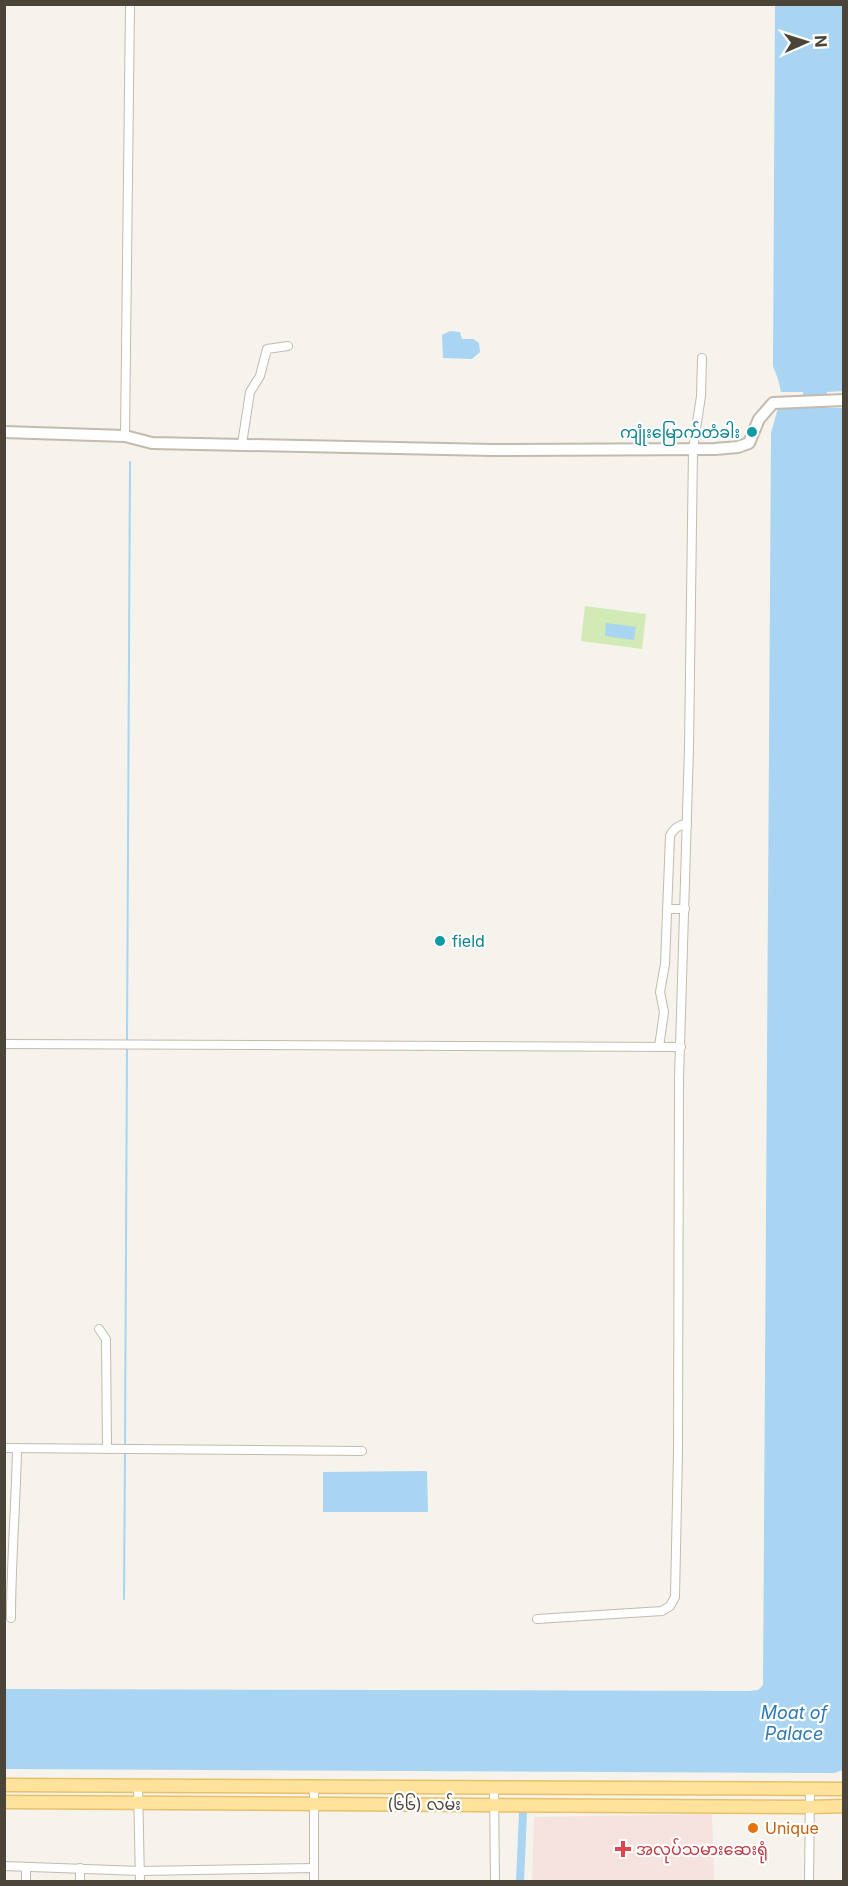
<svg xmlns="http://www.w3.org/2000/svg" width="848" height="1886" viewBox="0 0 848 1886" font-family="Inter,'Noto Sans Myanmar',sans-serif">
	<style>
		.medical { fill: #f6e3e0 }
		.green { fill: #d2eab5 }
		.water { fill: #a9d4f2 }
		.lines { fill: none; stroke-linecap: round; stroke-linejoin: round }
		.stream { stroke: #a9d4f2; stroke-width: 2 }
		.canal { stroke: #a9d4f2; stroke-width: 8 }
		.minor-casing { stroke: #c2bbae; stroke-width: 10 }
		.tertiary-casing { stroke: #c2bbae; stroke-width: 14 }
		.primary-casing { stroke: #e6c16a; stroke-width: 15 }
		.minor { stroke: #fff; stroke-width: 8 }
		.tertiary { stroke: #fff; stroke-width: 10 }
		.primary { stroke: #ffe39c; stroke-width: 12 }
		.culture-dot { fill: #0f9aa8; stroke: #fff; stroke-width: 2 }
		.food-dot { fill: #e8710a; stroke: #fff; stroke-width: 2 }
		.health-dot { fill: #e0444e; stroke: #fff; stroke-width: 2 }
		.labels { text-anchor: middle; stroke-width: 4.5; stroke-linejoin: round; paint-order: stroke }
		.culture-label { font-size: 16px; fill: #0d838f; stroke: #fff; text-anchor: end }
		.street-label { font-size: 16px; fill: #4b4439; stroke: #fff }
		.food-label { font-size: 16px; fill: #c56008; stroke: #fff; text-anchor: start }
		.health-label { font-size: 16px; fill: #be3a42; stroke: #fff; text-anchor: start }
		.water-label { font-size: 18px; font-style: italic; fill: #2e7ab2; stroke: #fff }
	</style>
	<rect width="100%" height="100%" fill="#f6f3ec"/>
	<polygon class="medical" points="712,1814 714,1881 532,1881 534,1817"/>
	<polygon class="green" points="585,606 646,614 642,649 581,641"/>
	<g class="water">
		<polygon points="775,5 843,5 844,391 827,392 827,408 844,408 843,1770 834,1773 5,1769 5,1689 749,1691 758,1690 763,1685 771,433 778,408 803,408 803,392 781,392 778,379 773,366"/>
		<polygon points="450,331 460,332 462,339 473,339 479,343 480,352 472,359 443,358 442,335"/>
		<polygon points="606,623 636,627 634,640 605,636"/>
		<polygon points="427,1471 428,1512 323,1512 323,1472"/>
	</g>
	<g class="lines">
		<g class="stream">
			<polyline points="127,1041 130,462"/>
			<polyline points="125,1446 127,1047"/>
			<polyline points="124,1599 125,1452"/>
		</g>
		<polyline class="canal" points="520,1882 523,1812"/>
		<defs>
			<g id="minor">
				<polyline points="125,436 130,4"/>
				<polyline points="242,444 250,392 260,376 267,349 288,346"/>
				<polyline points="667,909 685,909"/>
				<polyline points="4,1044 681,1047"/>
				<path d="M659,1047L664,1012L660,992L665,964L670,836C673,829 680,824 687,824"/>
				<polyline points="99,1329 106,1339 107,1449"/>
				<polyline points="4,1448 362,1451"/>
				<path d="M11,1618C11,1561 16,1505 17,1448"/>
				<polyline points="537,1619 662,1611 670,1606 675,1597 678,1452 679,1079 689,748 693,449 701,396 702,358"/>
				<polyline points="138,1786 140,1882"/>
				<polyline points="494,1788 495,1882"/>
				<polyline points="4,1866 140,1871 314,1868"/>
				<polyline points="26,1882 26,1868"/>
				<polyline points="80,1882 80,1868"/>
				<polyline points="314,1882 314,1787"/>
				<polyline points="809,1882 810,1790"/>
			</g>
			<polyline id="tertiary" points="4,432 125,436 152,443 493,450 715,449 738,447 749,443 759,419 773,403 844,400"/>
			<g id="primary">
				<polyline points="4,1785 844,1789"/>
				<polyline points="4,1802 810,1807 844,1806"/>
			</g>
		</defs>
		<use href="#minor" class="minor-casing"/>
		<use href="#tertiary" class="tertiary-casing"/>
		<use href="#primary" class="primary-casing"/>
		<use href="#minor" class="minor"/>
		<use href="#tertiary" class="tertiary"/>
		<use href="#primary" class="primary"/>
	</g>
	<g class="culture-dot">
		<circle cx="752" cy="432" r="6"/>
		<circle cx="440" cy="941" r="6"/>
	</g>
	<circle class="food-dot" cx="753" cy="1828" r="6"/>
	<path class="health-dot" d="M620 1840h6v6h6v6h-6v6h-6v-6h-6v-6h6z"/>
	<g class="labels">
		<g class="culture-label">
			<text x="740" y="438">ကျုံးမြောက်တံခါး</text>
			<text x="452" y="947" text-anchor="start">field</text>
		</g>
		<g class="street-label">
			<text x="424" y="1810">(၆၆) လမ်း</text>
		</g>
		<g class="food-label">
			<text x="765" y="1834">Unique</text>
		</g>
		<g class="health-label">
			<text x="636" y="1855">အလုပ်သမားဆေးရုံ</text>
		</g>
		<g class="water-label">
			<text x="794" y="1719">Moat of<tspan x="794" dy="21">Palace</tspan></text>
		</g>
	</g>
	<rect width="848" height="1886" fill="none" stroke="#4b4439" stroke-width="12"/>
	<g transform="translate(806 42) rotate(87)" stroke="#ffffff" stroke-width="4.5" paint-order="stroke">
	<path d="M0-4.5L10 22L0 15L-10 22Z" fill="#4b4439"/>
	<text y="-9" font-size="16" font-weight="bold" text-anchor="middle" fill="#4b4439">N</text>
	</g>
</svg>
